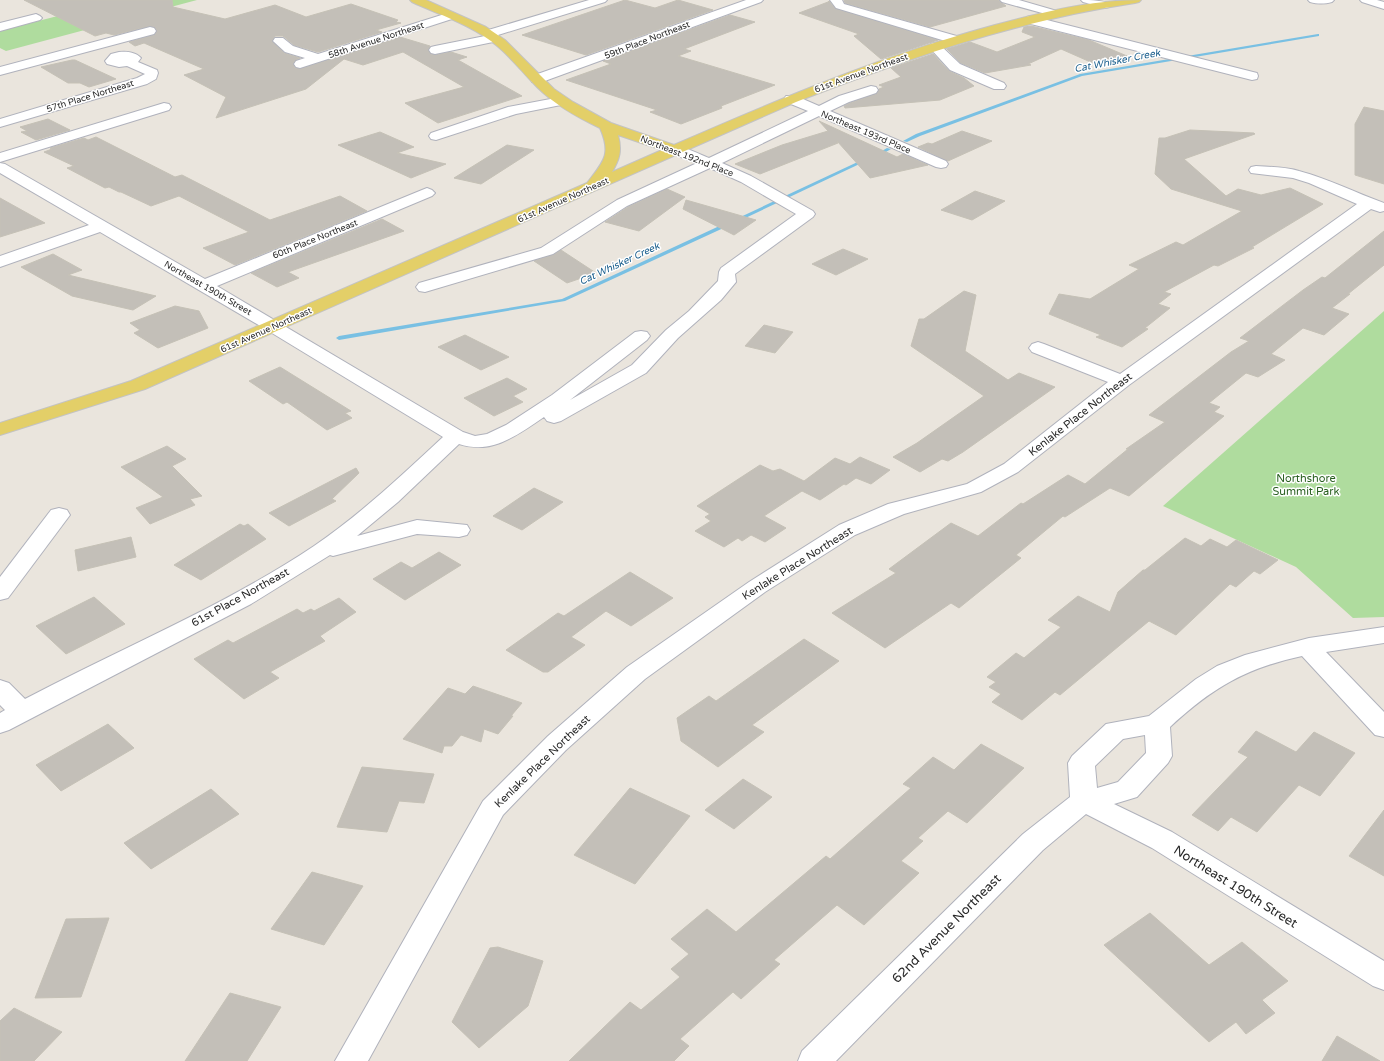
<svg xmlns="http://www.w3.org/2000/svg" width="1384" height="1061" viewBox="0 0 1384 1061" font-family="'Varela Round',sans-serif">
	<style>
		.green { fill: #afdc9e }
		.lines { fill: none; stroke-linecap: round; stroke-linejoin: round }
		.stream { fill: #79c0e3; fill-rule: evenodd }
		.building { fill: #c3bfb8; stroke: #c5c1b6 }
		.minor-casing { stroke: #b0b2bc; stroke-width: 2 }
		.major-casing { stroke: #c3c3c3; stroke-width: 2 }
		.minor { fill: #fff; fill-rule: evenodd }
		.major { fill: #e3cf68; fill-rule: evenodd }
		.labels { text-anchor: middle; stroke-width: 3; stroke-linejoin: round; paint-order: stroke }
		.far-street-label { font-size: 9px; fill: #292929; stroke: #fff }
		.far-water-label { font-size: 10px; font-style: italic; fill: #195e8d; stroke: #fff }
		.street-label { font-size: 11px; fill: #292929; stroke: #fff }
		.park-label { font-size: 11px; fill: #296020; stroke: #fff }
		.near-street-label { font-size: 13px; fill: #292929; stroke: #fff }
	</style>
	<rect width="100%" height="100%" fill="#eae5dd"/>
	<g class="green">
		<polygon points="119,0 197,0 6,51 0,48 0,31"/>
		<polygon points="1384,311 1384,617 1353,618 1296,567 1163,506"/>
	</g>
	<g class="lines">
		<g class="stream">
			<polygon points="1318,34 1319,34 1319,36 1082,76 920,136 907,142 903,141 916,134 1080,74"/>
			<polygon points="887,148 891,149 879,156 875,155"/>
			<polygon points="864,159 868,160 739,221 734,220"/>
			<polygon points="728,222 730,223 730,225 565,301 339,340 336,338 339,336 562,299"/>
		</g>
	</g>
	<g class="building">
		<polygon points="24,0 172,0 173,7 225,19 275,5 306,17 351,4 398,20 396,22 401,23 376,30 382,32 318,52 294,45 283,36 275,36 272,41 284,53 300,58 296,60 293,63 295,68 300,69 400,37 430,46 428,51 431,54 435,55 451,52 467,57 458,60 522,96 438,123 405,103 464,87 403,52 363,65 344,59 306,89 216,118 226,97 184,75 204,69 144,43 135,46 129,42 154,35 157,30 154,27 150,26 114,35 106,33 95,36"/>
		<polygon points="625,0 655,8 678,0 713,10 586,55 522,35"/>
		<polygon points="844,0 998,0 1006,6 930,27 845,3"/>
		<polygon points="829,1 836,9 938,40 881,59 854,36 859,34 799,13 828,2"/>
		<polygon points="730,15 755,22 684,49 691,51 678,56 775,85 721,106 722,108 681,124 650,112 657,110 566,80 611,64 603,61"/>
		<polygon points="1031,26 1089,40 1127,56 1095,64 1061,49 1028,64 1031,65 985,73 961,63 947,49 970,42 997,52 1035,37 1022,32 1024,27"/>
		<polygon points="933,54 949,71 964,78 974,86 940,100 845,108 844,106 850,103 876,94 879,89 884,87 879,85 901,77 891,68"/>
		<polygon points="72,60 75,60 116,79 89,87 80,83 68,83 41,67"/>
		<polygon points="1364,107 1384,111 1384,184 1355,175 1355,124"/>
		<polygon points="48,119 70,130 36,140 21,132 27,131 20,127"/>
		<polygon points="819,121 897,157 903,154 928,165 870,178 837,141 838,143 760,174 735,164 782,145 828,131"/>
		<polygon points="1190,130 1254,133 1255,134 1184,159 1226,196 1238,189 1261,195 1290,188 1323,204 1252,247 1254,248 1218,266 1214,265 1164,292 1171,294 1158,304 1170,308 1145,328 1148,329 1122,347 1096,337 1101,335 1049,314 1059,294 1090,299 1139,269 1129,265 1176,242 1183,245 1242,211 1171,189 1155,174 1159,138 1165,138"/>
		<polygon points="962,131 992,141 948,161 918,147 928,143 932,144"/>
		<polygon points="380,132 414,147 397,153 446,164 411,178 338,145"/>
		<polygon points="96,137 175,177 182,175 270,220 340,196 367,211 235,265 203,248 249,232 179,196 151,206 121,192 119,192 109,187 105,188 67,168 74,166 44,152 52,149 50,148 84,138 88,140"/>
		<polygon points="507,145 534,150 481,184 454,178"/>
		<polygon points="667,189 685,197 639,231 605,222 628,207"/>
		<polygon points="975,191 1005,201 972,220 941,210"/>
		<polygon points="0,198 45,223 0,237"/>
		<polygon points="686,200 756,220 734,235 683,209"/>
		<polygon points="382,219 404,231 288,272 299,278 277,287 251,273"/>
		<polygon points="1384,231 1384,265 1348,294 1350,294 1332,308 1349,314 1324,335 1303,328 1271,354 1285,360 1258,377 1246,373 1209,403 1220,407 1214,412 1224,416 1129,496 1110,488 1065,517 1063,516 1016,555 1021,558 959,608 951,603 885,648 832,613 896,573 889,569 951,523 978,536 1021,503 1023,504 1068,475 1085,484 1128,449 1126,449 1165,422 1149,415 1231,352 1249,341 1240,338 1303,290 1322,277 1325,278"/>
		<polygon points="843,249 868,259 836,275 812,264"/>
		<polygon points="561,250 596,273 567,283 534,261 553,255"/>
		<polygon points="53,254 82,270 68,275 156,296 133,310 72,296 21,267"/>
		<polygon points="964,291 976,295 965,351 1008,380 1019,373 1055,387 963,452 948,461 942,459 920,472 893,457 917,443 984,396 911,346 919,319 924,319"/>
		<polygon points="175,306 199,311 208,328 158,348 134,333 140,330 130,323"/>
		<polygon points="764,325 793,332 775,353 745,346"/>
		<polygon points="465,335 509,357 481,370 438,347"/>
		<polygon points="280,367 351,411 345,413 352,418 327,430 287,402 283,404 249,381"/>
		<polygon points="507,378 527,389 513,396 523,402 494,416 464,398"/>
		<polygon points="167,446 186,459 172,466 202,496 190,499 195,505 150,524 136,508 163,497 121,467"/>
		<polygon points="860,457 890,470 871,484 856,478 846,485 844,484 820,500 802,491 764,516 786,528 765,542 751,535 742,541 738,538 724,547 695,531 711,521 705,517 710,514 697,506 760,465 773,471 780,469 804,481 835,458 850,464"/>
		<polygon points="356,468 359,473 332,499 336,501 289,526 269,513"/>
		<polygon points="534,488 563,502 522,530 493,516"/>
		<polygon points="240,524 244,526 248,524 266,539 201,580 174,565"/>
		<polygon points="131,537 136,557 78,571 75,550"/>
		<polygon points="1185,538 1201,546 1210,539 1227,547 1236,540 1278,560 1260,574 1254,571 1236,587 1230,584 1176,635 1149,621 1060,695 1055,692 1022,720 992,702 1001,694 989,687 996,682 987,677 1016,653 1024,658 1061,627 1048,620 1078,596 1110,612 1118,592 1143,570 1145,570"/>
		<polygon points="439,552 461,565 405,600 373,579 401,562 412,568"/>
		<polygon points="630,572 673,598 631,626 606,611 571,637 585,645 548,672 543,672 506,650 558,613 564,616"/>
		<polygon points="94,597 125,624 66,654 36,626"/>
		<polygon points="339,598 356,612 320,636 325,641 270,672 279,678 244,699 194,659 228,640 233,643 297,609 303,613 311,609 314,611"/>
		<polygon points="804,639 839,661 752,725 764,732 718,767 681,741 677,718 709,696 716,701"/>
		<polygon points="473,686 522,703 511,716 513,716 498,734 484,729 481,742 461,735 452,746 444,746 442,753 403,739 448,688 465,694"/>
		<polygon points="108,724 134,748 61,791 36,765"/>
		<polygon points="1256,731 1296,752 1314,732 1355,753 1320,796 1299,785 1257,832 1231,817 1218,831 1192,815 1248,757 1238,752"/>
		<polygon points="981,744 1024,768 967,823 948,811 918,838 923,841 901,861 919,873 864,925 837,905 774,960 780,964 741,999 733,992 680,1039 689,1046 674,1061 569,1061 630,1002 641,1010 680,977 671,969 689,954 671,939 707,909 736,932 826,856 830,859 911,788 903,784 933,757 954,770"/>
		<polygon points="362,767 434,774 424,803 399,801 387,832 337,827"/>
		<polygon points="743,779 772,797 734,829 705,810"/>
		<polygon points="630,788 690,816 635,884 574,855"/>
		<polygon points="211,789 239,814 151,869 124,843"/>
		<polygon points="1384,810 1384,876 1349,856"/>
		<polygon points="312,872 363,886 324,945 271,929"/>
		<polygon points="1150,913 1209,965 1242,942 1288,981 1262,1000 1275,1013 1246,1034 1236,1022 1209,1042 1104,945"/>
		<polygon points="109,918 81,997 35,998 66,919"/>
		<polygon points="498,947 543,961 528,1006 479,1048 452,1022 490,948"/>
		<polygon points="230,993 281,1007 247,1061 185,1061"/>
		<polygon points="14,1008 62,1032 34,1061 0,1061 0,1021"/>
		<polygon points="1337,1036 1380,1061 1322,1061"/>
	</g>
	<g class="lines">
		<defs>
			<g id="minor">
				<polygon points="589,0 607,0 605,2 498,35 500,38 498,41 435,54 431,53 429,50 431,47 435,46 485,36 483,34 485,31"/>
				<polygon points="746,0 763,0 761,2 542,82 532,82 531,79 532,76"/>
				<polygon points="830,0 842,0 844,4 960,37 962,40 960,43 952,43 836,8"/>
				<polygon points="1000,0 1019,0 1057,11 1059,13 1057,15 1053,16 1002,2"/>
				<path d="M1081,0C1090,0 1105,0 1111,5L1109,7L1105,8L1083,2Z"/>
				<path d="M1308,0H1334L1332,2C1325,4 1317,4 1310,2Z"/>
				<polygon points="1360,0 1377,0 1384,2 1384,9 1362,2"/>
				<polygon points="451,12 455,14 457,16 455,18 300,68 296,67 294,64 296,61 305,58 285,52 273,41 275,38 283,38 293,46 318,54"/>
				<polygon points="36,14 40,16 42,18 40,20 0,31 0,23"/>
				<polygon points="1031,16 1257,73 1258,76 1257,79 1252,80 1027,23 1025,20 1027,17"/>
				<polygon points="150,27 154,28 156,31 154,34 0,75 0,67"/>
				<polygon points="935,43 939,44 960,64 1004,83 1006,86 1004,89 994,89 950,70 929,47 931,44"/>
				<path d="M119,52C126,51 136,52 141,58L138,62L157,70L158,73L156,79L147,84L0,127V119L137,78L145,74L127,66L119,67L107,64L105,61L111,54Z"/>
				<path d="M871,86L876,87L878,90L876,93L849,102L830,111L946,161L948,164L946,167L941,168L936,167L819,116L722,163L751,176L813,211L815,214L813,217L735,274L736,282L721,300L678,338L646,373L561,421L554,423L547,421L544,417C517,435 493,455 459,444L398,502L357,536L417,520L467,525L470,530L467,535L459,537L417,534L333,556L330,555L251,604L9,730L0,733V713L5,710L0,705V680L9,683L25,699C121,648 223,607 314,546C361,514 402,475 443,437L267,330L100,232L0,267V256L89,225L0,173V163L5,164L205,279L422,190L427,188L432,190L435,193L432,196L217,286L463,432L475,436L487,434L506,425L552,395L635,332L641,331L647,332L650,336L647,340L570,400L632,365L666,330L689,311L718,281L719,272L721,268L796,214L741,182L710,168L627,206L553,254L425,292L419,291L416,287L419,283L541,248L617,200L697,163L670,153L668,150L670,147C682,144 698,154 709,158L808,111L786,102L784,99L786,96H796L819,106L839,96Z"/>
				<polygon points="561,97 566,98 568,101 566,104 516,114 436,140 431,139 429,136 431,133 508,107"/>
				<polygon points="164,103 169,104 171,107 169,110 0,162 0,153"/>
				<path d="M1256,166C1270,167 1286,167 1299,171C1329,179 1356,193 1384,203V211L1380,212L1371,209L1129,385L1018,472L981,492L904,514L855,535L765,592L645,679L566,750L503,815L368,1061H335L483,801L548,736L627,667L749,582L839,525L888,504L967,484L1004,464L1108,382L1032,352L1029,348L1032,344L1038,342L1044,344L1120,374L1357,204L1309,183L1293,178L1251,173L1249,170L1251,167Z"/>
				<polygon points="59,508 67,510 70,515 8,598 0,600 0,577 51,510"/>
				<path d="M1384,627V643L1326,652L1384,712V737L1375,735L1302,656C1246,668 1212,688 1170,727L1172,756L1168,763L1137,797L1114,804L1172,832L1384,961V990L1373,986L1152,848L1086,814L1043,850L836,1061H798L802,1051L1023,834L1070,797L1068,763L1072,756L1106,724L1149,716L1196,679L1217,666L1245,655L1309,638ZM1145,735L1146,753L1118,782L1097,788L1095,766L1123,739Z"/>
			</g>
			<path id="major" d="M410,0H426L486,27L505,40L554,89L573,102L611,123L674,145C779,99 884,55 995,25C1043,12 1091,0 1141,0L1139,2L1135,3C1015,21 909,58 796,102L145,389L0,435V423L131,381L587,183C603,162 612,155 600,128C577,117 555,105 537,87C523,73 511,57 496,45C472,25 440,15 412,2ZM618,135L662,150L612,172C620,159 622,150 618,135Z"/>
		</defs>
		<use href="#minor" class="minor-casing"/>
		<use href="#major" class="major-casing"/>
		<use href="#minor" class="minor"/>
		<use href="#major" class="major"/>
	</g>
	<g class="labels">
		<g class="far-street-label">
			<text transform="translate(376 40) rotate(-18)" y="3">58th Avenue Northeast</text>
			<text transform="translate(647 40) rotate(-21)" y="3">59th Place Northeast</text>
			<text transform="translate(861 73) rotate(-20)" y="3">61st Avenue Northeast</text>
			<text transform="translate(90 96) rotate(-17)" y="3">57th Place Northeast</text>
			<text transform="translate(866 132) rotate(23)" y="3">Northeast 193rd Place</text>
			<text transform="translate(687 156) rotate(21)" y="3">Northeast 192nd Place</text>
			<text transform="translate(563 200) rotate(-24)" y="3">61st Avenue Northeast</text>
			<text transform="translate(315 239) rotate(-22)" y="3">60th Place Northeast</text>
			<text transform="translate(208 288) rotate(30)" y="3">Northeast 190th Street</text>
			<text transform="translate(266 330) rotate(-24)" y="3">61st Avenue Northeast</text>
		</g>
		<g class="far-water-label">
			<text transform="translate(1117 60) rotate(-11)" y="4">Cat Whisker Creek</text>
			<text transform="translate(619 263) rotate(-25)" y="4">Cat Whisker Creek</text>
		</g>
		<g class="street-label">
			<text transform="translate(1080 414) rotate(-38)" y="4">Kenlake Place Northeast</text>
			<text transform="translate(797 563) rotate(-32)" y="4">Kenlake Place Northeast</text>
			<text transform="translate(240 597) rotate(-29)" y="4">61st Place Northeast</text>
			<text transform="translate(542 761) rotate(-44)" y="4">Kenlake Place Northeast</text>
		</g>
		<g class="park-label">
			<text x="1306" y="482">Northshore<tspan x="1306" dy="13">Summit Park</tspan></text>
		</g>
		<g class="near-street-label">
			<text transform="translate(1236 886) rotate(32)" y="5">Northeast 190th Street</text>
			<text transform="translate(946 928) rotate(-45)" y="5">62nd Avenue Northeast</text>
		</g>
	</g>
</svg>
